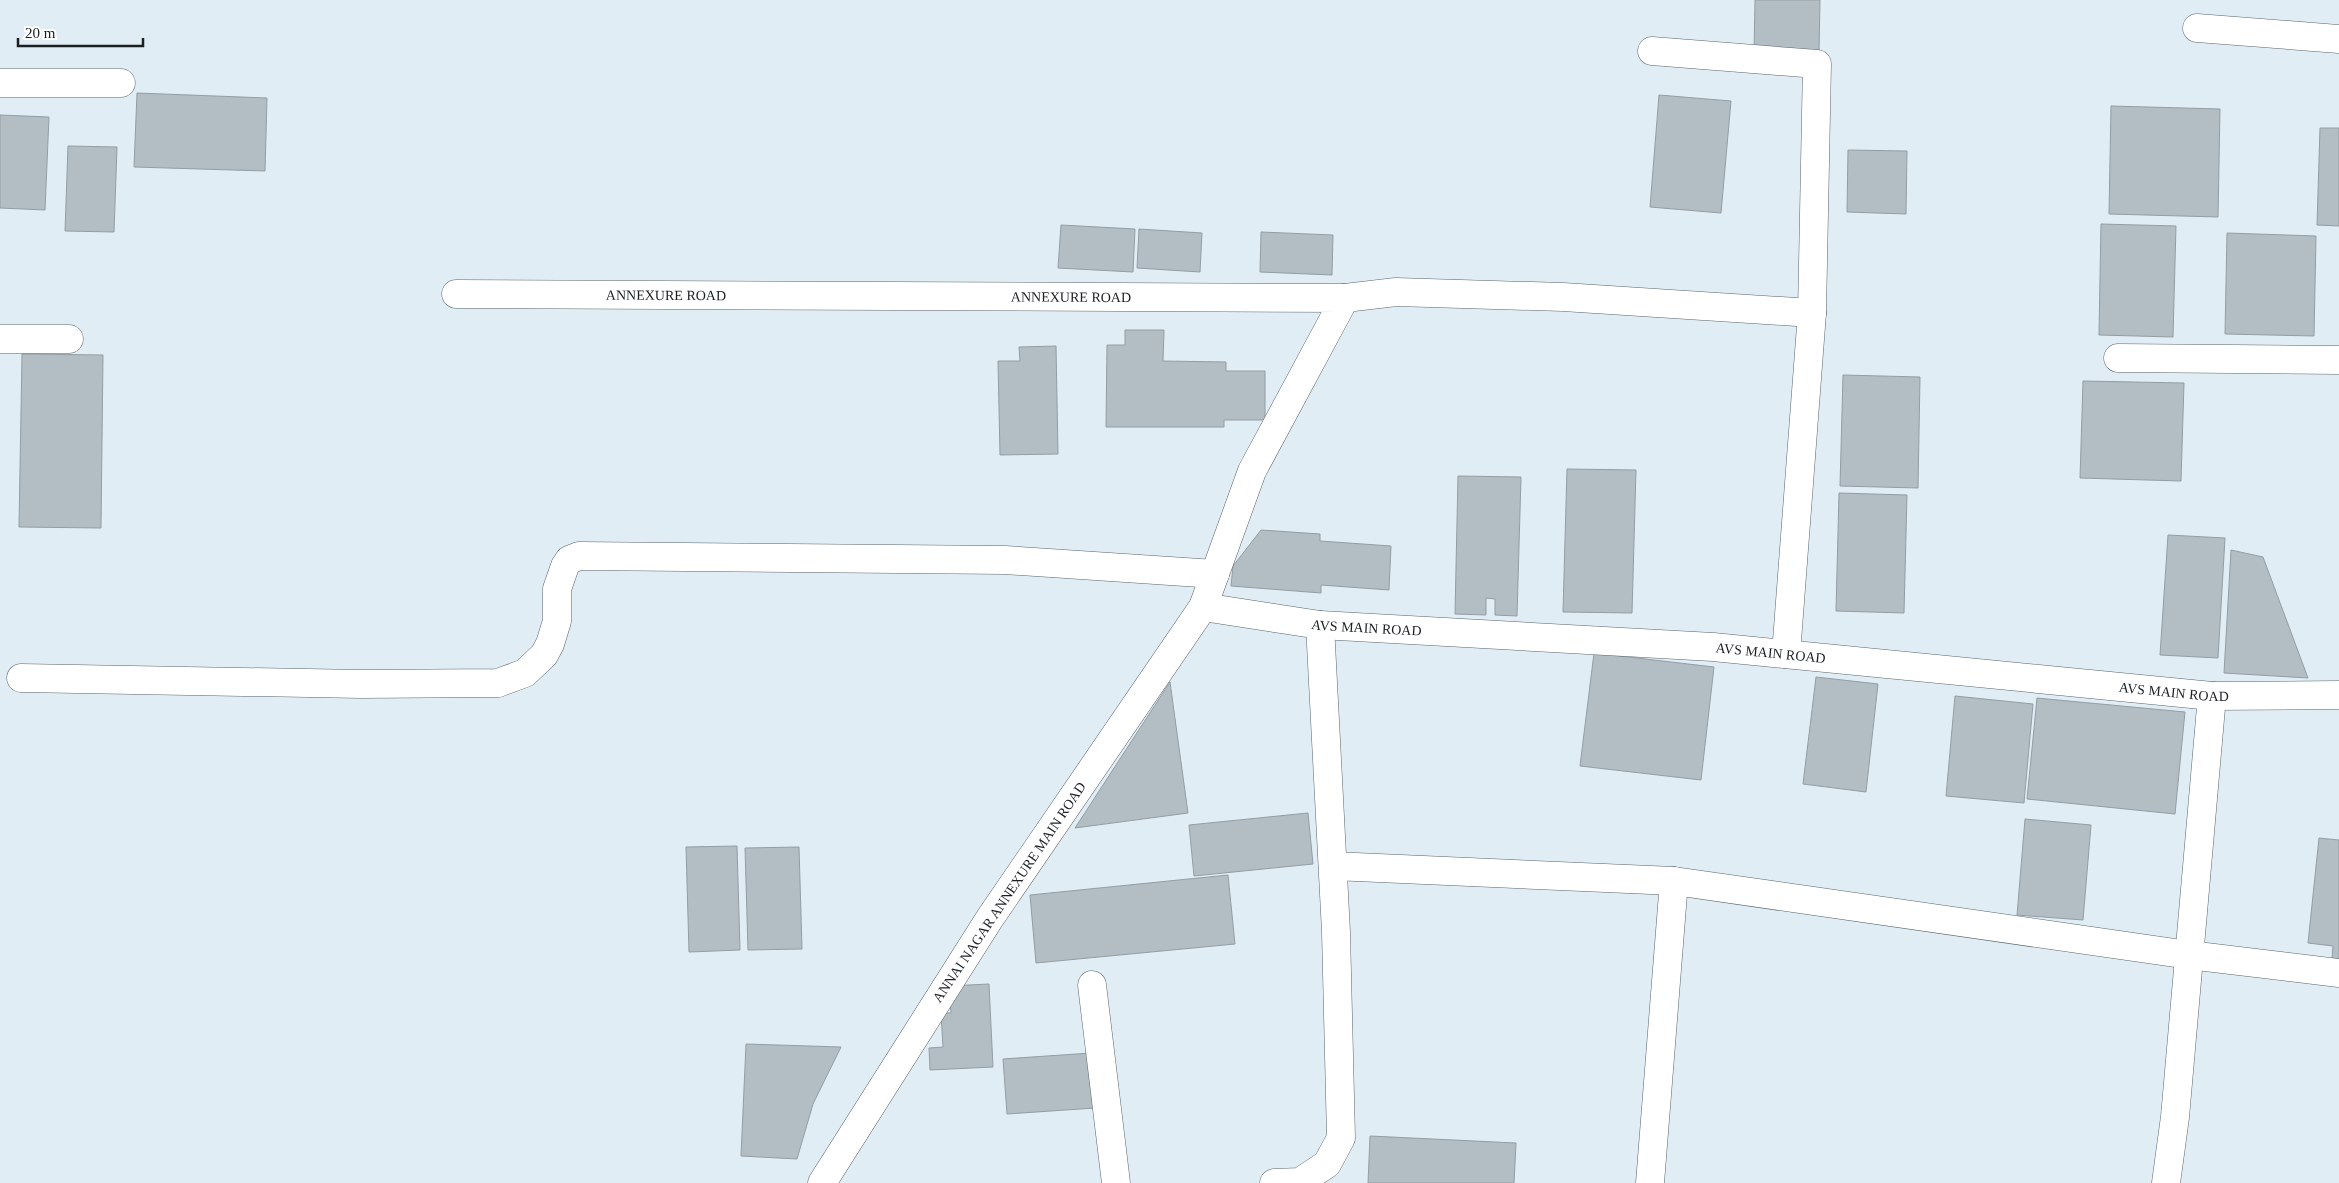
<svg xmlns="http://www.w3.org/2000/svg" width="2339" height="1183" viewBox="0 0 2339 1183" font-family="Georgia,serif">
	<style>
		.building { fill: #b2bec4; stroke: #929da4 }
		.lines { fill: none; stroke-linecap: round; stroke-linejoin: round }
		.minor-casing { stroke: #5a656b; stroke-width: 29 }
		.minor { stroke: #fff; stroke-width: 28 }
		.labels { text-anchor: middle; stroke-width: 4; stroke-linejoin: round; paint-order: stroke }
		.street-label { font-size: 14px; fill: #1b1f21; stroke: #fff }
	</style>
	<rect width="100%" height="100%" fill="#e1edf4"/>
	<g class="building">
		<polygon points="1755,0 1820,0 1819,53 1754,51"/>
		<polygon points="137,93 267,98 265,171 134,167"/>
		<polygon points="1659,95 1731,101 1721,213 1650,207"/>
		<polygon points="2111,106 2220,109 2218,217 2109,214"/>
		<polygon points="0,115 49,117 45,210 0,208"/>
		<polygon points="2320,128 2339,128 2339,226 2317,225"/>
		<polygon points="68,146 117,147 114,232 65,231"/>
		<polygon points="1848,150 1907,151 1906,214 1847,212"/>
		<polygon points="2101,224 2176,226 2173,337 2099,335"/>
		<polygon points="1061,225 1135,229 1133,272 1058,268"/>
		<polygon points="1139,229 1202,233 1200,272 1137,268"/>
		<polygon points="1261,232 1333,235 1332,275 1260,272"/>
		<polygon points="2227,233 2316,236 2314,336 2225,334"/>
		<polygon points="1125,330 1164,330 1163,361 1226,362 1226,371 1265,371 1265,420 1224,420 1224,427 1106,427 1107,345 1125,345"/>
		<polygon points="1056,346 1058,454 1000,455 998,361 1020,361 1019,347"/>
		<polygon points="22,354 103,355 101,528 19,527"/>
		<polygon points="1843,375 1920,377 1918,488 1840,486"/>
		<polygon points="2083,381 2184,383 2181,481 2080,478"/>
		<polygon points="1567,469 1636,470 1632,613 1563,612"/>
		<polygon points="1458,476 1521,477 1517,616 1495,615 1495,599 1486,598 1486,615 1455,614"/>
		<polygon points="1839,493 1907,495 1904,613 1836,611"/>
		<polygon points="1261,530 1320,534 1320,541 1391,546 1389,590 1321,585 1321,593 1231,586 1233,566"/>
		<polygon points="2168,535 2225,538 2218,658 2160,655"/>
		<polygon points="2231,550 2263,557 2308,678 2224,673"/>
		<polygon points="1594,653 1714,667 1701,780 1580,766"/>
		<polygon points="1816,677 1878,684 1866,792 1803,784"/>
		<polygon points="1170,682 1188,813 1075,828"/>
		<polygon points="1955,696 2033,704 2024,803 1946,796"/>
		<polygon points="2037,698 2185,712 2175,814 2027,799"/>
		<polygon points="1308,813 1313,864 1194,876 1189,825"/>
		<polygon points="2025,819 2091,825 2083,920 2017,915"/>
		<polygon points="2319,838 2339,840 2339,959 2332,958 2333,946 2308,943"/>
		<polygon points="737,846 740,950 689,952 686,847"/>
		<polygon points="799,847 802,949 748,950 745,848"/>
		<polygon points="1228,875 1235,944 1036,963 1030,895"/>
		<polygon points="989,984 993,1067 930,1070 929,1048 943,1047 941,1013 951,1013 949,986"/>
		<polygon points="746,1044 841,1047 813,1104 797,1159 741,1156"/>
		<polygon points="1091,1053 1095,1108 1007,1114 1003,1059"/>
		<polygon points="1370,1136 1516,1143 1514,1183 1368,1183"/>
	</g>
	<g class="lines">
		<defs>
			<g id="minor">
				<polyline points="2197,28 2339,39"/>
				<polyline points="1652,51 1817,64 1812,313 1786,654"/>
				<polyline points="0,83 121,83"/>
				<path id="s1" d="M456,294L1345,298L1252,471L1203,607L990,918L822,1183"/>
				<polyline points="1345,298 1396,292 1563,297 1812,313"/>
				<polyline points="0,339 69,339"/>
				<polyline points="2118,358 2339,360"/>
				<path id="s2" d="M1203,607L1320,625L1713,647L2212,696L2339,695"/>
				<polyline points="21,678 361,684 498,683 525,673 544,655 550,644 557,621 557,589 565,566 569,560 579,556 1005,560 1215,574"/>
				<polyline points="1333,866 1674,881"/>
				<polyline points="1092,985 1116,1183"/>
				<polyline points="1274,1183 1300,1182 1327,1164 1341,1138 1336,932 1320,625"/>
				<polyline points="1650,1183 1674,881 2189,955 2339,973"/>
				<polyline points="2166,1183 2175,1117 2212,696"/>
			</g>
		</defs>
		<use href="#minor" class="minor-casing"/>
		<use href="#minor" class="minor"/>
	</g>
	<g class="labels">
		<g class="street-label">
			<text dy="5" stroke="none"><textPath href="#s1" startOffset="210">ANNEXURE ROAD</textPath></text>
			<text dy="5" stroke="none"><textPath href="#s1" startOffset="615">ANNEXURE ROAD</textPath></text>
			<text dy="5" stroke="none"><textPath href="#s2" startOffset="165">AVS MAIN ROAD</textPath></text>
			<text dy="5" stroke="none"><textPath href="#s2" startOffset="570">AVS MAIN ROAD</textPath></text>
			<text dy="5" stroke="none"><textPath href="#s2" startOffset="975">AVS MAIN ROAD</textPath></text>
			<text transform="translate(1009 892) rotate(-56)" y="5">ANNAI NAGAR ANNEXURE MAIN ROAD</text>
		</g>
	</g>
	<path d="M18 38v8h125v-8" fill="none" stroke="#1b1f21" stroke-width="2.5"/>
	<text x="25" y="38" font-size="15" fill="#1b1f21" stroke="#ffffff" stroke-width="4" paint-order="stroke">20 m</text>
</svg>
